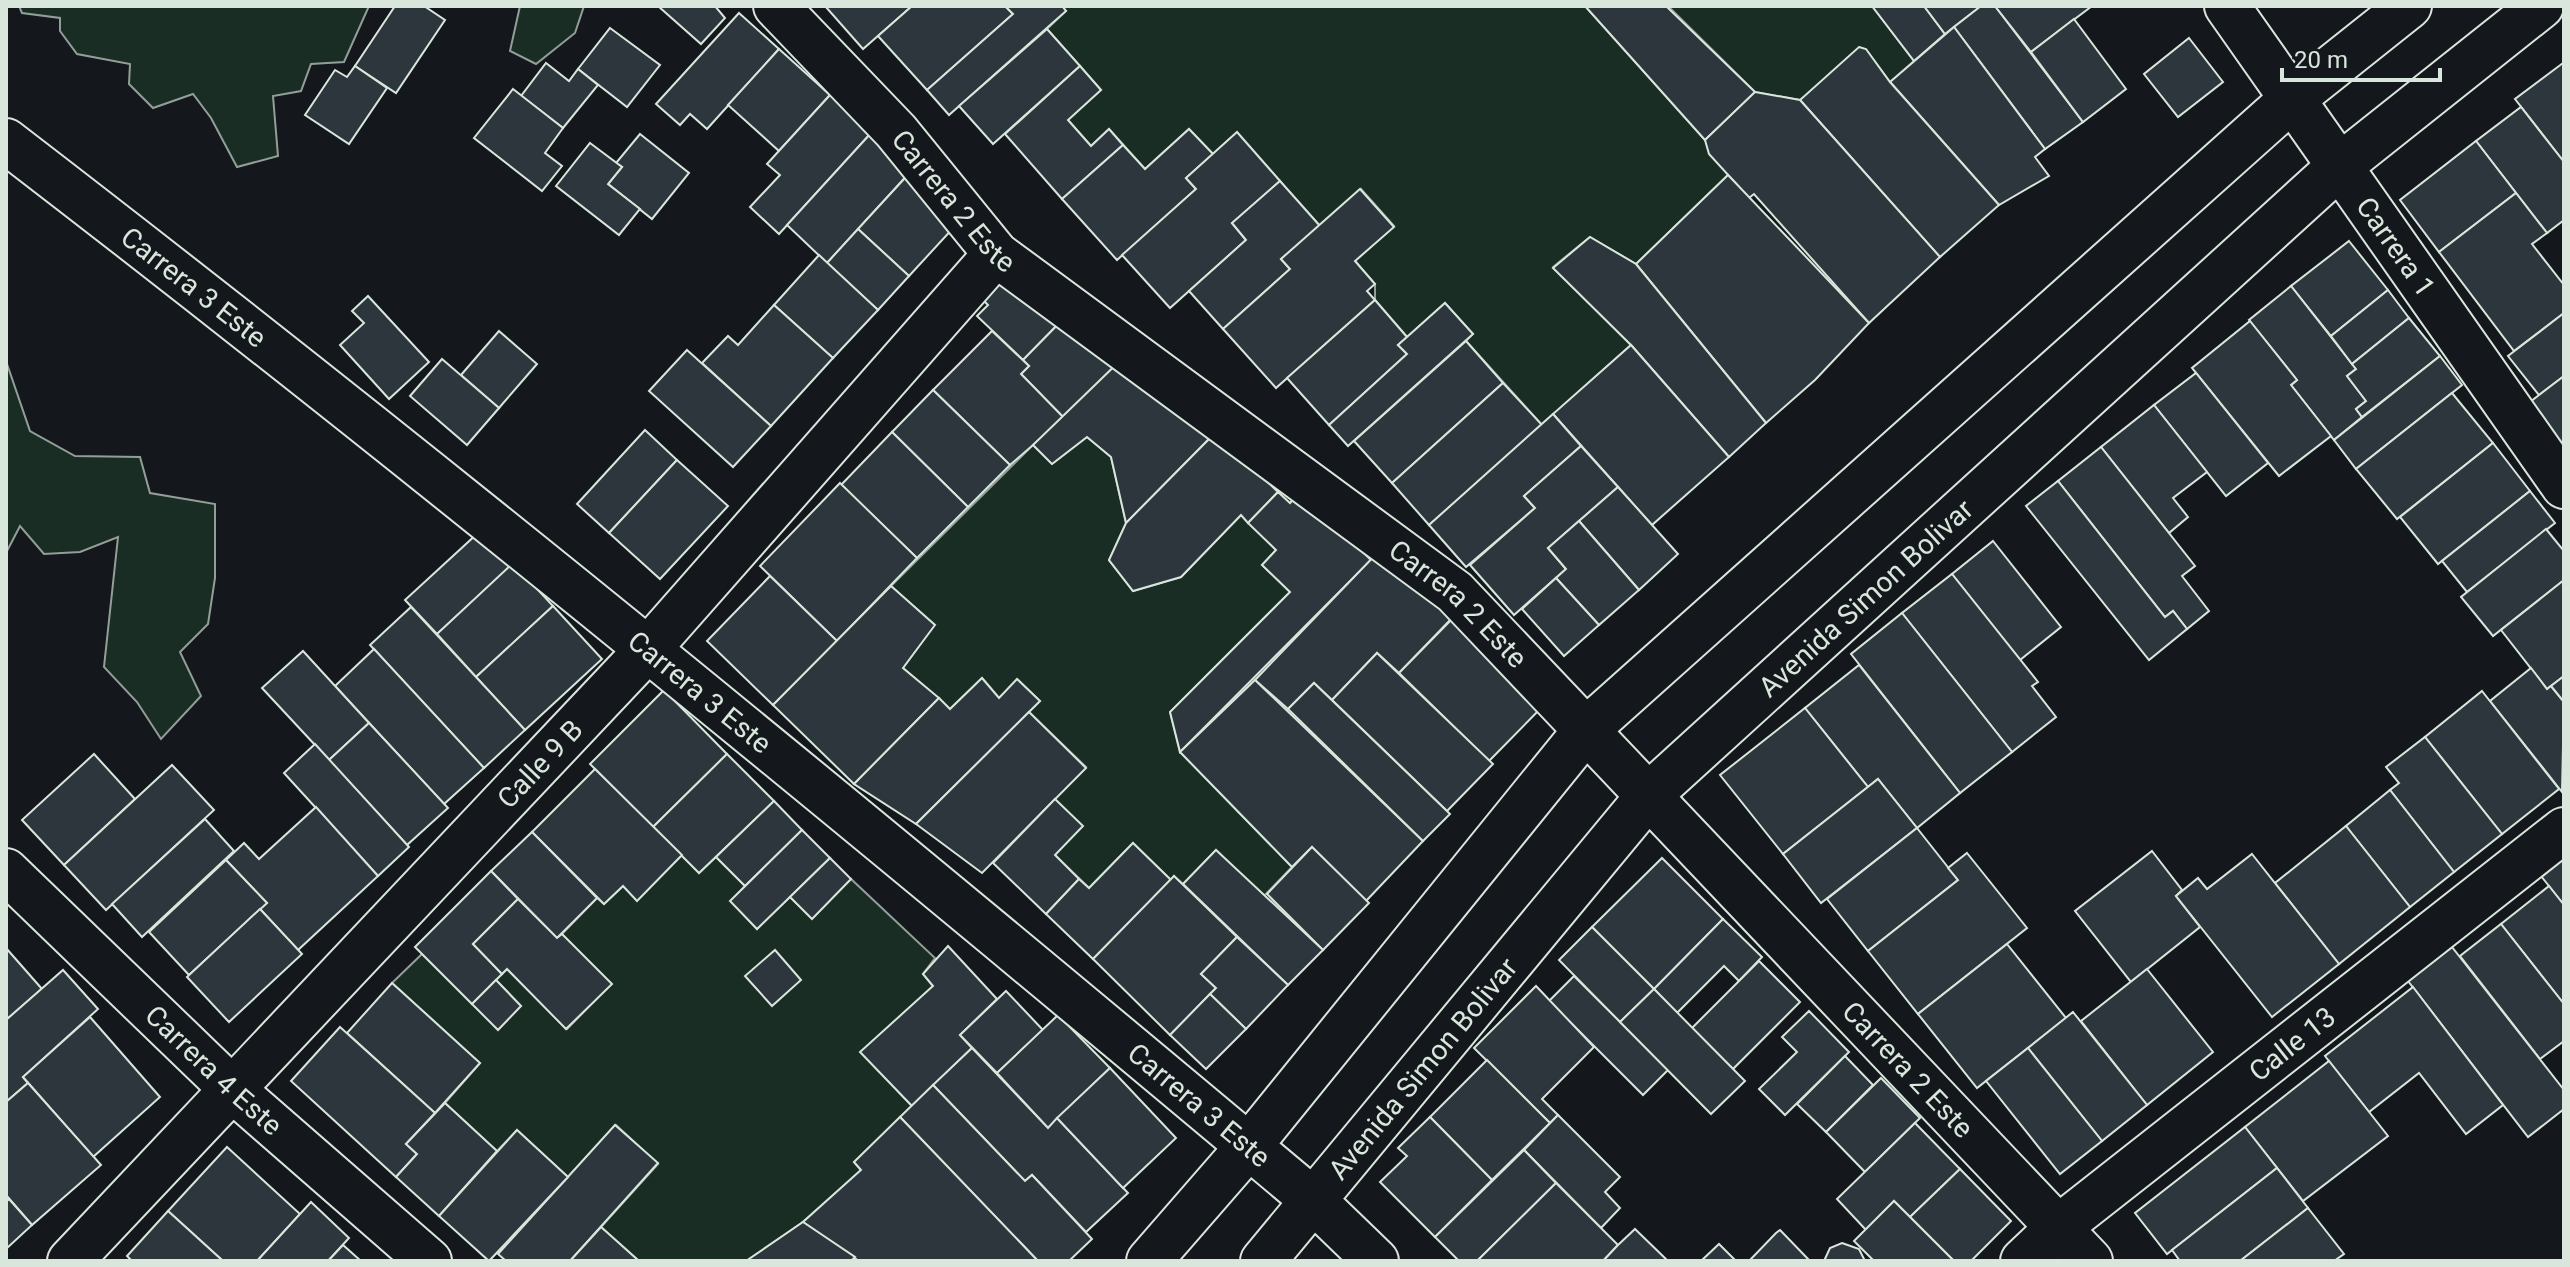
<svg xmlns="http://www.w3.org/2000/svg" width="2570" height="1267" viewBox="0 0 2570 1267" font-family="Roboto,sans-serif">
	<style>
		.green { fill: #1a2d24; stroke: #939e99; stroke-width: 2 }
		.building { fill: #2c363c; stroke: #d8e6dc; stroke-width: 2 }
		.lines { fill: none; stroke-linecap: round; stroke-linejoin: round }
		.street-casing { stroke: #d8e6dc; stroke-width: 48 }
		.secondary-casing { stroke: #d8e6dc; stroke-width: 48 }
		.street { stroke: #14181c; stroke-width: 44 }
		.secondary { stroke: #14181c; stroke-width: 44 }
		.labels { text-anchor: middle; stroke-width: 6; stroke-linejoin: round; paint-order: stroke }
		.street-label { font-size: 28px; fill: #d8e6dc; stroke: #14181c }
	</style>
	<rect width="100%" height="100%" fill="#14181c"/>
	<g class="green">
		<polygon points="19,6 369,6 344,62 311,64 301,91 273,96 278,156 237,167 211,118 193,94 153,108 129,84 130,64 77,54 60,31 60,18 22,13"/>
		<polygon points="520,6 584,6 575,33 536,64 510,51"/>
		<polygon points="1062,6 1585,6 1705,140 1728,175 1636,264 1590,237 1553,267 1631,345 1542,425 1466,341 1473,334 1445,303 1407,337 1375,300 1375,284 1355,261 1394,226 1361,189 1320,226 1237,133 1213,154 1189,129 1145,169 1109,129 1091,146 1068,120 1101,90 1047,29 1066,11"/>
		<polygon points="1668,6 1872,6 1914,61 1890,82 1866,50 1800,100 1755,92"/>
		<polygon points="6,361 30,431 75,456 140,457 150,493 215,504 215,578 208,624 180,652 201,696 161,739 137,702 104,667 118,537 80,552 44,554 20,526 6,553"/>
		<polygon points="1087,437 1111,457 1126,523 1109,560 1133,591 1181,577 1241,515 1276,550 1262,565 1290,592 1170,712 1180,752 1292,867 1263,897 1216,850 1183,884 1174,876 1171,880 1133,843 1089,888 1055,855 1055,799 1086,767 1029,712 1040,701 1018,680 999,698 982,678 950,709 903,668 934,625 891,586 1033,445 1052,464"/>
		<polygon points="682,855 699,873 716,857 745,886 731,901 757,929 790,897 812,918 851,879 935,958 923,974 933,986 861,1052 912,1106 854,1162 861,1170 803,1222 748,1261 639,1261 601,1227 658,1164 616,1125 568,1177 517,1130 497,1151 445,1103 480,1063 392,983 422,954 498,1029 521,1006 496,980 507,969 567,1029 611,984 562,934 597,898 604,904 623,886 637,900"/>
	</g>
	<g class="building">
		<polygon points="395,6 424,6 445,20 396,93 355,66"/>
		<polygon points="658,6 715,6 725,18 701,44"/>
		<polygon points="825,6 912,6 863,49"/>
		<polygon points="912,6 1005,6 1013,14 927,90 878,36"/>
		<polygon points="1005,6 1062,6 1066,11 949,115 927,90 1013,14"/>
		<polygon points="1585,6 1666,6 1755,92 1705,140"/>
		<polygon points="1872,6 1924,6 1945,34 1914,61"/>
		<polygon points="1924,6 1981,6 1945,34"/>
		<polygon points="1981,6 1995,6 2083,122 2045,149 1954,27"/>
		<polygon points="1995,6 2092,6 2031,52"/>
		<polygon points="739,13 779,49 707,129 690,114 680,125 656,104"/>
		<polygon points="2074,19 2126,89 2083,122 2031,52"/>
		<polygon points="1954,27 2045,149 2035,157 2049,176 1999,205 1890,82"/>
		<polygon points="610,28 660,65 627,107 578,69"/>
		<polygon points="1047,29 1080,66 993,144 959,106"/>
		<polygon points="2189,38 2223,82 2178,117 2144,74"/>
		<polygon points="1859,47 1866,49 1890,82 1999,205 1940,257 1800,100"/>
		<polygon points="779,49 830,95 779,151 728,105"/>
		<polygon points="546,63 569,81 578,69 598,85 563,128 521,96"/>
		<polygon points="2563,63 2564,64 2564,162 2515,99"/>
		<polygon points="355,66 387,88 349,144 305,115 335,70 347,77"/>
		<polygon points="1080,66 1101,90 1068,120 1091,146 1109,129 1123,145 1062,199 1005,134"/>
		<polygon points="513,89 563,128 545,153 562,166 542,191 474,138"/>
		<polygon points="1755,92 1800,100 1940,257 1869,323 1754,194 1749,198 1709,154 1705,140"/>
		<polygon points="830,95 872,132 779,234 750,207 780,175 767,164"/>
		<polygon points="2521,107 2564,162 2564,220 2547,233 2476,141"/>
		<polygon points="1189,129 1213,154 1186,178 1196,189 1117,260 1062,199 1123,145 1145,169"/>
		<polygon points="872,132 912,170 827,263 787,225"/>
		<polygon points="1237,132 1280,181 1232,223 1246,240 1170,308 1122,255 1196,189 1186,178"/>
		<polygon points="640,134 689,173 652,219 608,184 622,167 616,163"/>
		<polygon points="2476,141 2516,193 2439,252 2400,200"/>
		<polygon points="590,143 622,167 608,184 640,209 619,235 556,186"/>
		<polygon points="916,166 967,213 909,276 858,229"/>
		<polygon points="1728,175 1869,323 1815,380 1766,423 1636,264"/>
		<polygon points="1280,181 1320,226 1281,259 1290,269 1223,329 1189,291 1246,240 1232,223"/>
		<polygon points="1360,189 1394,227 1355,261 1375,284 1367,291 1375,300 1276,388 1223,329 1290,269 1281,259"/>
		<polygon points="2516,193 2547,233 2532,244 2564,285 2564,313 2514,351 2439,252"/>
		<polygon points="858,229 909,276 878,310 827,263"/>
		<polygon points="1590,237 1636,264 1766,423 1729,457 1631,345 1553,268"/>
		<polygon points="2349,241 2388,290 2331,336 2291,286"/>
		<polygon points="1022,254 1076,306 1023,360 977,316 988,305 980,297"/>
		<polygon points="819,255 878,310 833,358 774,305"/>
		<polygon points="2291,286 2356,369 2347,376 2366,401 2356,409 2362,417 2334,440 2291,385 2297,380 2249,320"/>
		<polygon points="2388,290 2409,318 2352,364 2331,336"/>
		<polygon points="368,296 429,362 389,399 340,345 364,323 352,311"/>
		<polygon points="1375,300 1407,337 1398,345 1407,354 1329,425 1287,378"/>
		<polygon points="1445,303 1473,334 1348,446 1329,425 1407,354 1398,345"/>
		<polygon points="774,305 833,358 771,426 702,363 728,336 738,345"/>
		<polygon points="1076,306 1127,354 1064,418 1021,374 1029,366 1023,360"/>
		<polygon points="2564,313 2564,376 2539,395 2508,356"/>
		<polygon points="2409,318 2440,356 2362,417 2356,409 2366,401 2347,376 2356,369 2352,364"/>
		<polygon points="2250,321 2297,380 2291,385 2331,436 2279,476 2192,368"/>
		<polygon points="499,331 537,364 499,408 461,375"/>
		<polygon points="992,331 1029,366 1021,374 1064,418 1010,465 933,390"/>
		<polygon points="1466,341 1503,383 1392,483 1354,441"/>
		<polygon points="1631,345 1729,457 1652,525 1553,414"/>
		<polygon points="687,350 771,426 733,467 649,391"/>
		<polygon points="1127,354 1211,437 1126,523 1111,457 1087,437 1052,464 1033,445"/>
		<polygon points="2440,356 2462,385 2356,469 2334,440"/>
		<polygon points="442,359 499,408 467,445 410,396"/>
		<polygon points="2196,373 2268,463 2226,496 2154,405"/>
		<polygon points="2564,376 2564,447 2530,402"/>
		<polygon points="1503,383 1542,425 1429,525 1392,483"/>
		<polygon points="933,390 1010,465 968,507 892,432"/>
		<polygon points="2452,393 2493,443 2397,519 2356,469"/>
		<polygon points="2154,405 2207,472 2173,498 2188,517 2169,533 2101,447"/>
		<polygon points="1553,414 1581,446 1524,496 1535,508 1466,567 1429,525"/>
		<polygon points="645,430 677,460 609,533 577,504"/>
		<polygon points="892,432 968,507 917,558 841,485"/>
		<polygon points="1216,432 1278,492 1248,523 1241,515 1181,577 1133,591 1109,560 1126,523"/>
		<polygon points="2493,443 2530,491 2438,564 2400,517"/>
		<polygon points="1581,446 1618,487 1548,548 1566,569 1514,615 1470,565 1535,508 1524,496"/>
		<polygon points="2101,447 2195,566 2182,576 2209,611 2187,629 2173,611 2165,617 2058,481"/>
		<polygon points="677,460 728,506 660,579 609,533"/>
		<polygon points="2058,481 2165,617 2173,611 2187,629 2149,660 2026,506"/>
		<polygon points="840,483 917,558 837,641 760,566"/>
		<polygon points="1618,487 1678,554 1639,590 1579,521"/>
		<polygon points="2530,491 2555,523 2467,592 2442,561"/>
		<polygon points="1278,492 1290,503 1301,492 1371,560 1180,752 1170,712 1290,592 1262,565 1276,550 1248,523"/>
		<polygon points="1579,521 1639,590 1599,625 1556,578 1566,569 1548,548"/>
		<polygon points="2546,529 2564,551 2564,580 2493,636 2461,597"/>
		<polygon points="478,533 510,567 437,634 405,600"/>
		<polygon points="1993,541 2061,627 2020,660 1952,574"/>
		<polygon points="1383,547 1454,616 1399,673 1377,653 1332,700 1314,683 1288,709 1255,680"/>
		<polygon points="513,563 553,606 476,677 437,634"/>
		<polygon points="1952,574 2038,682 2032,686 2056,717 2012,752 1902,613"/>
		<polygon points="770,576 837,641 773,705 707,641"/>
		<polygon points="1556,578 1599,625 1564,656 1522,609"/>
		<polygon points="2564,580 2564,676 2547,689 2501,630"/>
		<polygon points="891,586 935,625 903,668 939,698 854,784 773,705"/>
		<polygon points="553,606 602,659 525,730 476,677"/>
		<polygon points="411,607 525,730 484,768 370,645"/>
		<polygon points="1902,613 2012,752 1960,793 1851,654"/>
		<polygon points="1453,618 1543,706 1489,761 1399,673"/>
		<polygon points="374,649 484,768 444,804 335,686"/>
		<polygon points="303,651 369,723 329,760 262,688"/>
		<polygon points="1377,653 1493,764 1447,811 1332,700"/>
		<polygon points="1859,665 1960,793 1917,828 1878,779 1868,787 1805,708"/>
		<polygon points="2531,668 2547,689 2551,686 2564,702 2562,792 2490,701"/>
		<polygon points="2564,676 2564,702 2551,686"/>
		<polygon points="982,678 999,698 1017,679 1040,701 916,824 854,784 939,698 950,709"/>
		<polygon points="1255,680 1423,841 1366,901 1312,847 1292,867 1180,752"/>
		<polygon points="1314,683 1450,814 1423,841 1288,709"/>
		<polygon points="664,690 727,754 653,827 590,764"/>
		<polygon points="2482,691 2559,789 2502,834 2425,737"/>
		<polygon points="1805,708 1868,787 1783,854 1720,775"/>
		<polygon points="1029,712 1086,768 982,873 916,824"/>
		<polygon points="369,723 448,808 407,845 329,760"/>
		<polygon points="2425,737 2502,834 2454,872 2390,790 2399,783 2386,767"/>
		<polygon points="315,744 409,847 378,876 284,773"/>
		<polygon points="94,754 135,799 64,865 22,820"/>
		<polygon points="727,754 774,801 699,873 653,827"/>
		<polygon points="172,765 214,810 106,910 64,865"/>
		<polygon points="595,769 682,855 637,901 623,886 604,904 532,832"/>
		<polygon points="1878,779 1917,828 1821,903 1783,854"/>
		<polygon points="2390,790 2454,872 2410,907 2346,826"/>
		<polygon points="1055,799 1083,826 1055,855 1079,879 1046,914 993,863"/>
		<polygon points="774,801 802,830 745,886 716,857"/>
		<polygon points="316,807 378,876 298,950 260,909 267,903 226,860 244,843 259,859"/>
		<polygon points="205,819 234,851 142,937 112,904"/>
		<polygon points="2346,826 2410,907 2339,964 2275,883"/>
		<polygon points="1917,828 1958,880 1868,951 1827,899"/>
		<polygon points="802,830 830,858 757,929 730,901"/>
		<polygon points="532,832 597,898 557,938 491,871"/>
		<polygon points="1133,843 1171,880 1093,959 1046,914 1079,879 1089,888"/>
		<polygon points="1312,847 1369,903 1323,950 1267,894"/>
		<polygon points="1216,850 1323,950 1288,985 1183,884"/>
		<polygon points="2152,851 2182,890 2176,896 2200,927 2131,982 2075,911"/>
		<polygon points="1967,853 2027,928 1918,1014 1868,951 1958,880 1948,868"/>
		<polygon points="2252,854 2339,964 2272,1017 2176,896 2198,878 2207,889"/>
		<polygon points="830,858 851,879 812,919 790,897"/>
		<polygon points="1662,858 1723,919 1654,989 1592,927"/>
		<polygon points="2564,858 2564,905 2541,876"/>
		<polygon points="226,860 267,903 189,975 149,932"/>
		<polygon points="491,871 518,899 473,944 502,974 472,1004 415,947"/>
		<polygon points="1174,876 1237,937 1201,974 1216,988 1170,1035 1093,959"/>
		<polygon points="2549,886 2564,905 2564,1004 2501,924"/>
		<polygon points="518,899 557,938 562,934 612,984 566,1029 507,969 502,974 473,944"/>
		<polygon points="260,909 302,954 229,1022 187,977"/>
		<polygon points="1723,919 1762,957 1739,981 1724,966 1677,1013 1654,989"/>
		<polygon points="2501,924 2564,1004 2564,1041 2540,1059 2460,956"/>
		<polygon points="1592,927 1654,989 1620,1022 1559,960"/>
		<polygon points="1237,937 1288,985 1246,1029 1210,994 1216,988 1201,974"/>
		<polygon points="2007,944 2066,1018 1977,1088 1918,1014"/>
		<polygon points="948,946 997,999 960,1035 972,1048 912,1106 860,1052 933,986 923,974"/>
		<polygon points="2452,947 2564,1090 2564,1109 2528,1137 2408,981"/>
		<polygon points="6,948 42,989 6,1020"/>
		<polygon points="775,950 801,980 772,1006 745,976"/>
		<polygon points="1759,961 1800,1002 1733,1069 1692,1028"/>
		<polygon points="2147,969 2213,1052 2147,1105 2081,1021"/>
		<polygon points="63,970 98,1009 23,1077 28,1083 6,1102 6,1020"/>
		<polygon points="1574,976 1668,1070 1643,1095 1549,1001"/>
		<polygon points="496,980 521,1006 498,1030 472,1004"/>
		<polygon points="392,983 480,1063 435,1113 347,1033"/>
		<polygon points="1536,986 1594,1047 1542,1099 1558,1115 1550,1123 1474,1048"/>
		<polygon points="2413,987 2503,1105 2466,1134 2419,1073 2369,1112 2325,1056"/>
		<polygon points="1654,989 1745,1081 1711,1114 1620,1022"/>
		<polygon points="1006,991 1043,1030 997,1073 960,1035"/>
		<polygon points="1210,994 1246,1029 1206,1069 1170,1035"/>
		<polygon points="1809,1011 1849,1052 1785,1115 1759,1089 1797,1052 1782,1037"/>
		<polygon points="2073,1012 2147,1105 2102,1141 2028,1048"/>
		<polygon points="1058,1015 1110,1068 1048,1128 997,1073"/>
		<polygon points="90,1017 160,1097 93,1157 23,1077"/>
		<polygon points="340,1027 435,1113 406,1144 417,1154 396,1177 291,1081"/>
		<polygon points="972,1048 1048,1128 1057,1118 1128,1193 1086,1232 1032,1175 1025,1181 933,1085"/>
		<polygon points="2028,1048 2102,1141 2060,1174 1986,1081"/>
		<polygon points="1845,1056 1873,1085 1826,1132 1797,1104"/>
		<polygon points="1487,1060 1550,1123 1492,1180 1430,1117"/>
		<polygon points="2329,1061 2388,1136 2303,1201 2245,1127"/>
		<polygon points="1110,1068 1176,1138 1123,1188 1057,1118"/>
		<polygon points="1881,1078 1920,1118 1865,1172 1826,1132"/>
		<polygon points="28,1083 101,1165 32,1225 6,1195 6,1102"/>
		<polygon points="933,1085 1025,1181 1032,1175 1092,1239 1069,1261 1038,1261 900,1117"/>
		<polygon points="445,1103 497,1151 439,1216 396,1177 417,1154 406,1144"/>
		<polygon points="1558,1115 1620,1177 1605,1192 1620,1208 1601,1228 1524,1150"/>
		<polygon points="900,1117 1038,1261 859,1261 803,1222 861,1170 854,1162"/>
		<polygon points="1430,1117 1492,1180 1435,1237 1380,1182 1407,1156 1398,1148"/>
		<polygon points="1915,1123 1960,1169 1910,1217 1894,1201 1866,1230 1837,1199"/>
		<polygon points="615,1125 658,1163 570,1261 506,1261 498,1254"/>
		<polygon points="2245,1127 2277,1168 2167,1254 2135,1213"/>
		<polygon points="517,1130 568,1177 489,1261 439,1216"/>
		<polygon points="227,1147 300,1214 257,1261 223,1261 168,1211"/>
		<polygon points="1524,1150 1556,1183 1477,1261 1459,1261 1435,1237"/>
		<polygon points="2277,1168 2308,1208 2240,1261 2180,1261 2172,1250"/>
		<polygon points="1960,1169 2011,1221 1971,1261 1954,1261 1910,1217"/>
		<polygon points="1556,1183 1618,1245 1603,1261 1477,1261"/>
		<polygon points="9,1199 32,1225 6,1249 6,1202"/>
		<polygon points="1894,1201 1954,1261 1874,1261 1854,1241"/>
		<polygon points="311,1202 349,1238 328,1261 257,1261"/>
		<polygon points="2308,1208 2344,1254 2334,1261 2240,1261"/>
		<polygon points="168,1211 223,1261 132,1261 127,1256"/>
		<polygon points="803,1222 855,1257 851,1261 746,1261"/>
		<polygon points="601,1227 639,1261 570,1261"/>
		<polygon points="1635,1229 1668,1261 1603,1261 1618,1245"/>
		<polygon points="1780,1230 1810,1261 1749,1261 1776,1233"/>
		<polygon points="1842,1243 1859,1249 1865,1261 1824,1261 1830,1248"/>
		<polygon points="1719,1244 1736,1261 1701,1261"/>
		<polygon points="343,1245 361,1261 328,1261"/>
	</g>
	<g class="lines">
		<defs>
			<g id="street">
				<path id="s1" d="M776,6L896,131L996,254L1455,592L2090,1261"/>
				<path id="s2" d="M2227,6L2564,486"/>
				<path id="s3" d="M6,141C451,483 884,840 1314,1201L1376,1261"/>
				<path id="s4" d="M6,871L233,1090L429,1261"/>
				<path id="s5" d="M70,1261L649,648L996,254"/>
				<path id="s6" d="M2023,1261L2059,1227L2564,830"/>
			</g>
			<g id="secondary">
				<polyline points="1149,1261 1249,1146 1586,730 2291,100 2409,6"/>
				<path id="s7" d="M1263,1261L1650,794L2341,165L2541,6"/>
			</g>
		</defs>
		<use href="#street" class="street-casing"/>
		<use href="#secondary" class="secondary-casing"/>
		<use href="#street" class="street"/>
		<use href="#secondary" class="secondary"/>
	</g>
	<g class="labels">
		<g class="street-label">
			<text dy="10" stroke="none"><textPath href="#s1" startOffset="264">Carrera 2 Este</textPath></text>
			<text dy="10" stroke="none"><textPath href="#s2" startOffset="294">Carrera 1</textPath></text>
			<text dy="10" stroke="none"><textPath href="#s3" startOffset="238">Carrera 3 Este</textPath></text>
			<text dy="10" stroke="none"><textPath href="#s7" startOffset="898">Avenida Simon Bolivar</textPath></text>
			<text dy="10" stroke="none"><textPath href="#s1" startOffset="912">Carrera 2 Este</textPath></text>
			<text dy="10" stroke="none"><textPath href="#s3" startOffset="886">Carrera 3 Este</textPath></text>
			<text dy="10" stroke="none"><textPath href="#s5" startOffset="684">Calle 9 B</textPath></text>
			<text dy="10" stroke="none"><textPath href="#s6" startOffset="346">Calle 13</textPath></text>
			<text dy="10" stroke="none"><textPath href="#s7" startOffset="250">Avenida Simon Bolivar</textPath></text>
			<text dy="10" stroke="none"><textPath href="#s1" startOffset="1560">Carrera 2 Este</textPath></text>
			<text dy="10" stroke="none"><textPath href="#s4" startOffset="288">Carrera 4 Este</textPath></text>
			<text dy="10" stroke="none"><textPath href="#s3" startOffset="1534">Carrera 3 Este</textPath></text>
		</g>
	</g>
	<rect width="2570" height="1267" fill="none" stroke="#d8e6dc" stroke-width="16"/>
	<path d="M2282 68v12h158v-12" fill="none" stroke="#d8e6dc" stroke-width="4"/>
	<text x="2294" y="68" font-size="24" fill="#d8e6dc" stroke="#14181c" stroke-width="6" paint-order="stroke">20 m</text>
</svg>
